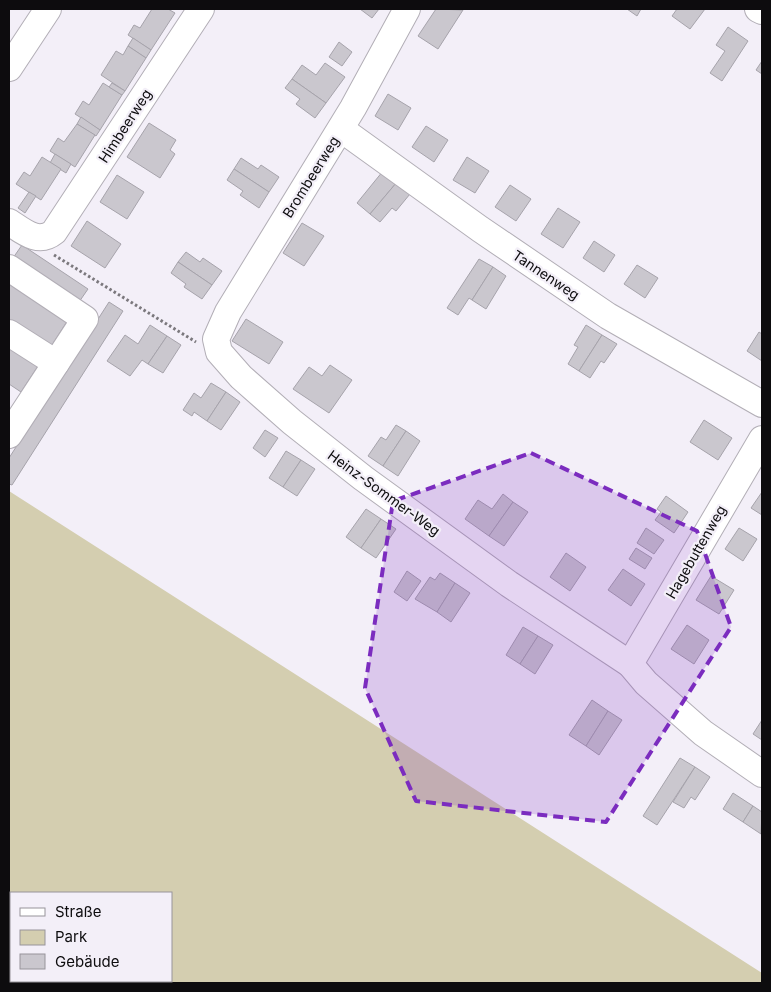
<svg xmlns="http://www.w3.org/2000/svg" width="771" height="992" viewBox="0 0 771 992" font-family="Inter,sans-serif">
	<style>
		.green { fill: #d4ceb0; fill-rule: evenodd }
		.building { fill: #cac7ce; stroke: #a6a3ab }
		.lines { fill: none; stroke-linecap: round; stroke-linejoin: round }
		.minor-casing { stroke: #b2aeb6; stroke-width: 28 }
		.path { stroke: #7b787d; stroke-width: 3; stroke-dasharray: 2.5 2.5; stroke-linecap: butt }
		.minor { stroke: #fff; stroke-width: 26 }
		.marked { fill: #7b2cbf; fill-opacity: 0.2; stroke: #7b2cbf; stroke-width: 4; stroke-dasharray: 10 6; stroke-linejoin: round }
		.labels { text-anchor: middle; stroke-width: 4.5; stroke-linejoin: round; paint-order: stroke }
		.street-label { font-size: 14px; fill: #0d0c0e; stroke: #f3eff8 }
	</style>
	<rect width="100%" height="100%" fill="#f3eff8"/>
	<path class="green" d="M9,491L762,973V983H9ZM11,893H171V981H11Z"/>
	<g class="building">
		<polygon points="152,9 168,9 175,13 151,50 128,35 134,25 140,28"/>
		<polygon points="360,9 379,9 372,18"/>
		<polygon points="436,9 463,10 438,49 418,36"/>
		<polygon points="627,9 641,9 637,16"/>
		<polygon points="677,9 705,9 690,29 672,16"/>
		<polygon points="728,27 748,41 722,81 710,73 725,51 716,45"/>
		<polygon points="133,38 151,50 146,58 128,46"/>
		<polygon points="339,42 352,52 342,66 329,57"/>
		<polygon points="128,46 146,58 125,91 101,75 116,51 123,55"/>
		<polygon points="762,61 762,74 756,70"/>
		<polygon points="325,63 345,77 326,103 292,79 302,65 316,75"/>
		<polygon points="292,79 326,103 315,118 296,104 300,99 285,88"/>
		<polygon points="103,83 122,95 100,130 75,114 83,101 89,105"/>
		<polygon points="112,83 125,91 122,95 109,87"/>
		<polygon points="388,94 411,108 398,130 375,116"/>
		<polygon points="81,117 100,130 96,136 77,124"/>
		<polygon points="149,123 176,140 170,150 175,154 160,178 127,157"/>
		<polygon points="77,124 95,135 75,167 50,151 58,138 64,142"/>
		<polygon points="426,126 448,140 434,162 412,147"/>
		<polygon points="55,154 71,164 66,173 50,163"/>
		<polygon points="42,157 61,169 41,200 16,184 24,172 30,176"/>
		<polygon points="467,157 489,171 475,193 453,180"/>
		<polygon points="241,158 258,169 261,165 279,177 269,192 234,169"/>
		<polygon points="234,169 269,192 259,208 240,195 243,191 227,180"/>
		<polygon points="383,171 397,182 370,214 357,203"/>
		<polygon points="117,175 144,192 127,219 100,202"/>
		<polygon points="397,182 410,194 396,211 392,208 380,222 370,214"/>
		<polygon points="510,185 531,199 516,221 495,207"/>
		<polygon points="29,192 36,196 25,213 18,208"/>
		<polygon points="558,208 580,222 563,248 541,234"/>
		<polygon points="87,221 121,244 105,268 71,246"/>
		<polygon points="302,223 324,236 304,266 283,253"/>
		<polygon points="594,241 615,255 604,272 583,258"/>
		<polygon points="22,245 88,289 79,302 13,258"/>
		<polygon points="186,252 200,262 203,258 222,271 212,285 178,262"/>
		<polygon points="479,259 493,267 472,300 469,298 458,315 447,308"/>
		<polygon points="178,262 212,285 202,299 184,287 186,284 171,273"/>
		<polygon points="637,265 658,278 645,298 624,284"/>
		<polygon points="493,267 506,276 486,309 472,300"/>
		<polygon points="9,282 68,320 50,348 9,322"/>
		<polygon points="109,302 123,311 12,485 9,484 9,458"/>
		<polygon points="246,319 283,342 269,364 232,341"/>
		<polygon points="150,325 167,336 148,364 142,360 130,376 107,361 125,335 138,344"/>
		<polygon points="586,325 602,335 579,371 568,364 578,347 574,345"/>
		<polygon points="759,332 762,334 762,361 747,351"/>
		<polygon points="602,335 617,344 604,363 601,361 590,378 579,371"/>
		<polygon points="167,336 181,345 163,373 148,364"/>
		<polygon points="9,347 38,366 21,392 9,384"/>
		<polygon points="330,365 352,380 329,413 293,389 309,367 322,376"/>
		<polygon points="211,383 226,392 207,421 194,412 192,416 183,410 194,393 201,398"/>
		<polygon points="226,392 240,402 221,430 207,421"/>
		<polygon points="704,420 732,438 718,460 690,442"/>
		<polygon points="396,425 406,431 383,466 368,456 381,437 386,440"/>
		<polygon points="265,430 278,438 265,457 253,448"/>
		<polygon points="406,431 420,441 398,476 383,466"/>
		<polygon points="286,451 301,460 283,487 269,478"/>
		<polygon points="301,460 315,469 297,496 283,487"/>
		<polygon points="762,492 762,515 751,508"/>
		<polygon points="503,494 513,502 489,536 465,519 478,500 492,509"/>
		<polygon points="666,496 688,512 674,533 655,520 661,512 657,509"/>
		<polygon points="513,502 528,512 504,546 489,536"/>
		<polygon points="366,509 381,519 361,548 346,537"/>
		<polygon points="381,519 396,529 376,558 361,548"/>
		<polygon points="646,528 664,540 654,554 637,543"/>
		<polygon points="739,528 757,539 743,561 725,549"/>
		<polygon points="636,548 652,558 645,569 629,559"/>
		<polygon points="566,553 586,567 570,591 550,577"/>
		<polygon points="623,569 645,584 631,606 608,590"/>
		<polygon points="407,571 421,581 407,601 394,592"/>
		<polygon points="440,573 455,583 437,612 415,599 430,577 435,580"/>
		<polygon points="711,576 734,590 719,614 696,600"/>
		<polygon points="455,583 470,593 451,622 437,612"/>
		<polygon points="687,625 709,640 694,664 671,649"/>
		<polygon points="523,627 538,636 520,664 506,655"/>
		<polygon points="538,636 553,645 535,674 520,664"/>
		<polygon points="592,700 608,711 586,746 569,735"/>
		<polygon points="608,711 622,720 599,755 586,746"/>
		<polygon points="762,720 762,740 753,734"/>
		<polygon points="680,758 695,767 657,825 643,816"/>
		<polygon points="695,767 710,777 695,800 691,797 684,808 673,802"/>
		<polygon points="733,793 753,806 743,822 723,809"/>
		<polygon points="753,806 762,812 761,834 743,822"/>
	</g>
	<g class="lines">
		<defs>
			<g id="minor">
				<polyline points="407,9 353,108 228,312 216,339 219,352 241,377 292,422 363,478 509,584 630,664 646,683 703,733 762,774"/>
				<polyline points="758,9 762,11"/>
				<polyline points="9,68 48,9"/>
				<polyline points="341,129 480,229 608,316 762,404"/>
				<path d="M9,222C23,231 38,245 54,232L201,9"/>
				<polyline points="9,268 85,319 9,435"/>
				<polyline points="9,333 56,363"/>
				<polyline points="630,664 762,439"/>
			</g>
		</defs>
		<use href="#minor" class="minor-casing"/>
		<polyline class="path" points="54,255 196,342"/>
		<use href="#minor" class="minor"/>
	</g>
	<path class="marked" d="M531,453L697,531L731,627L606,822L416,801L365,688L393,501Z"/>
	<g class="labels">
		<g class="street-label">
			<text transform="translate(125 126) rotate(-57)" y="5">Himbeerweg</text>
			<text transform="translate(311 177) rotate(-58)" y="5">Brombeerweg</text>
			<text transform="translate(546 275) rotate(34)" y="5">Tannenweg</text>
			<text transform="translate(384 493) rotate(36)" y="5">Heinz-Sommer-Weg</text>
			<text transform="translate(696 552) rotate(-60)" y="5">Hagebuttenweg</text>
		</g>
	</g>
	<rect width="771" height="992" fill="none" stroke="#0d0c0e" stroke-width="20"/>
	<rect x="10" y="892" width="162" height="90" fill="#f3eff8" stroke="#97949a"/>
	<rect x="20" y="908" width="25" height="8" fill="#ffffff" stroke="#97949a"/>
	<text x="55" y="917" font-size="15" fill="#0d0c0e">Straße</text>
	<rect x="20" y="930" width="25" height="15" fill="#d4ceb0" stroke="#97949a"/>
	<text x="55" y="942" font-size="15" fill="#0d0c0e">Park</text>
	<rect x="20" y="954" width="25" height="15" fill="#cac7ce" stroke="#97949a"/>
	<text x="55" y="967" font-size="15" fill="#0d0c0e">Gebäude</text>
</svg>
